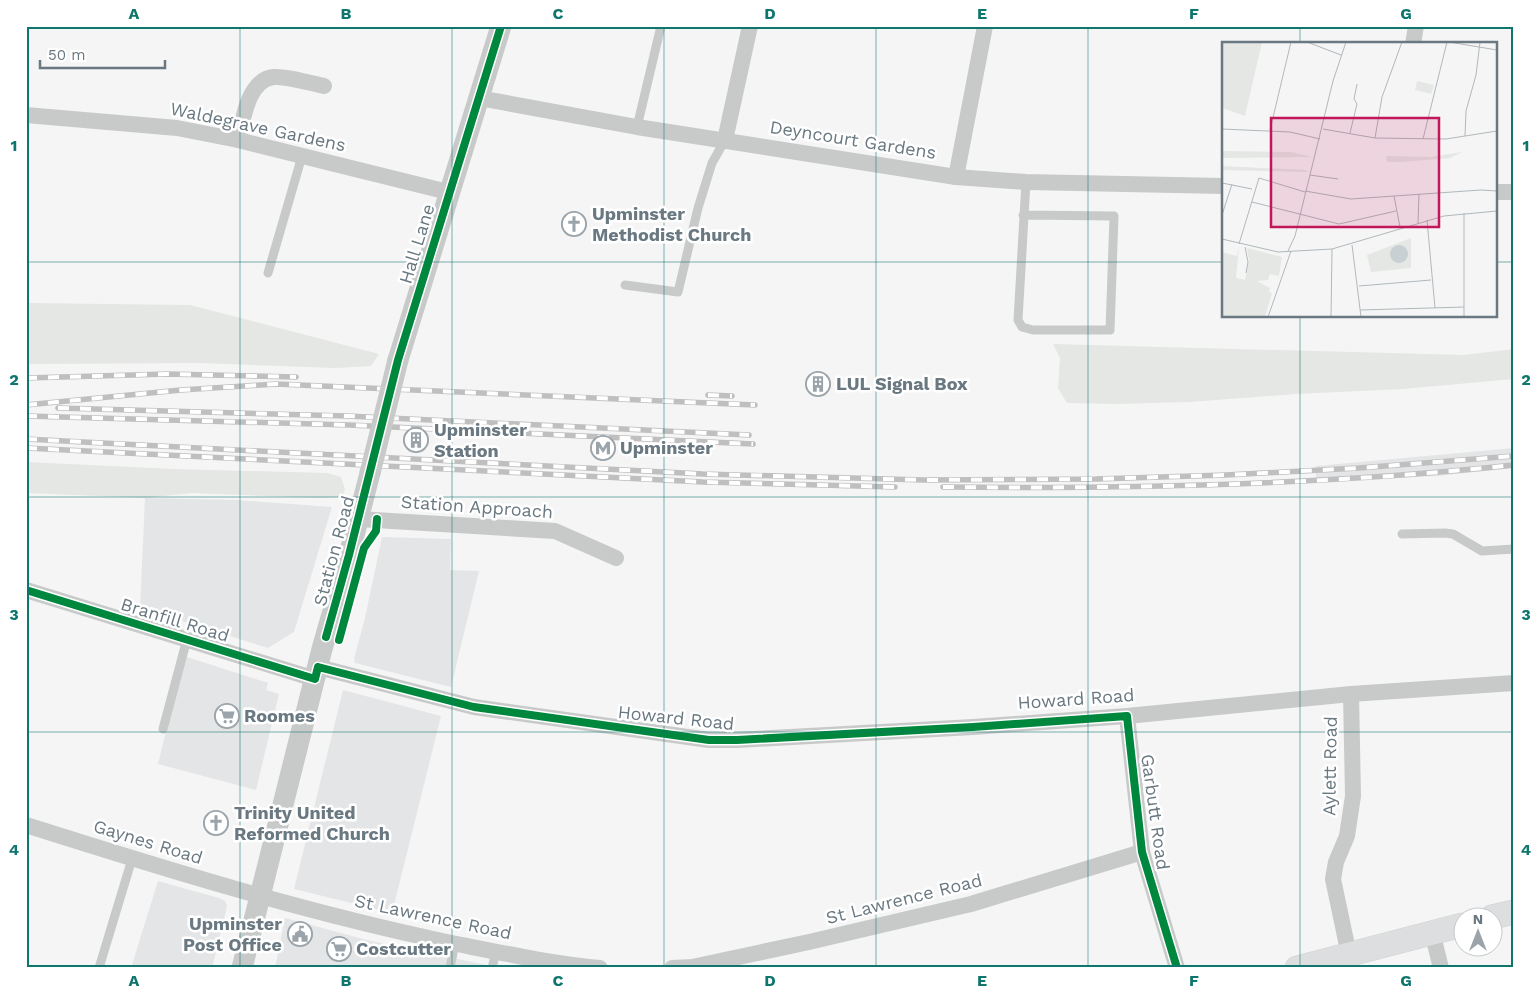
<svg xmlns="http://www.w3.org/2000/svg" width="1540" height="994" viewBox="0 0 1540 994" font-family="'Work Sans',sans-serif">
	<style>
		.built { fill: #e4e5e6 }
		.green { fill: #e4e7e3 }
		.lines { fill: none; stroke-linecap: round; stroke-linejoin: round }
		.secondary-casing { stroke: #d1d2d2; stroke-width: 25 }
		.service { stroke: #c8caca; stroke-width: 9 }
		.minor { stroke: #c8caca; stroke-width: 16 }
		.tertiary { stroke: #c8caca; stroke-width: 21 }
		.secondary { stroke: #dddedf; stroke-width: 24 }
		.rail-casing { stroke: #bfbfc0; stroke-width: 5.5 }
		.rail { stroke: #fff; stroke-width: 4; stroke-dasharray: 11; stroke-linecap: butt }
		.tertiary-bridge { stroke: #c8caca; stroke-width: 21 }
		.cycleway-casing { stroke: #fff; stroke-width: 11 }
		.cycleway { stroke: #00873e; stroke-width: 8 }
		.grid { fill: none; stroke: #0f766e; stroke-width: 1; stroke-opacity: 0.55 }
		.labels { text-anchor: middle; stroke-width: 5; stroke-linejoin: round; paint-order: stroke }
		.street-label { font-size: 18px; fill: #697881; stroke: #fff }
		.poi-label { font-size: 18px; font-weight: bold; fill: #697881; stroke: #fff; text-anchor: start }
		.inset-road { fill: none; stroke: #b0b8bc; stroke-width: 1 }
		.view { fill: #c2185b; fill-opacity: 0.15; stroke: #c2185b; stroke-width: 2.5 }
		.inset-edge { fill: none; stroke: #697881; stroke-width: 2.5 }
		.neatline { fill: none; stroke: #0f766e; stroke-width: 2 }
		.grid-label { font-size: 16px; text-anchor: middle; font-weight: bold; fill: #0f766e }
	</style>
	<rect width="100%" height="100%" fill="#f5f5f5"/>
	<g class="built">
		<polygon points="1514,448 1514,468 1437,476 1316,482 1316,466"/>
		<polygon points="145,498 236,500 332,507 294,632 268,648 140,608"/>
		<polygon points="382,537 451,539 450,570 479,571 451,687 355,663 354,659 365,618"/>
		<polygon points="184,656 268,683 266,690 279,694 256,790 158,764"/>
		<polygon points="343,690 441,716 392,913 294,889"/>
		<polygon points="158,881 219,898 225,901 227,906 225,915 212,968 131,968"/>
		<polygon points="285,918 367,940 501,968 275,968"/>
	</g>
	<g class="green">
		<polygon points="26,303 190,305 379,354 371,366 335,368 199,363 26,364"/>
		<polygon points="1053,344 1463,355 1514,349 1514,379 1403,389 1295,394 1189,402 1117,404 1067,403 1058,388 1060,358"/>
		<polygon points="26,462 174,469 327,473 341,477 345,489 342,497 320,498 191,493 145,498 29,493 26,500"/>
	</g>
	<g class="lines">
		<defs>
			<g id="secondary">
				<polyline points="1492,917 1514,912"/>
				<polyline points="1297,968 1462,925"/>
			</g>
		</defs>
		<use href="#secondary" class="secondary-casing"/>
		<g class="service">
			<polyline points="637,127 661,26"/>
			<polyline points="1023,215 1114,216 1110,330 1033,330 1022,327 1018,320 1026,182"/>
			<polyline points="268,273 302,156"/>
			<polyline points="625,285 678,292 698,208 712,163 725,140"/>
			<polyline points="1402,534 1445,533 1453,534 1482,551 1514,549"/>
			<polyline points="163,729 187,639"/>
			<polyline points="99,968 132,859"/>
			<polyline points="450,968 455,943"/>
			<polyline points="492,968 496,952"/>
		</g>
		<g class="minor">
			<polyline points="1413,44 1416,26"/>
			<polyline points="479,98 637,127 956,177 1026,182 1224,186"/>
			<polyline points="26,115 177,128 238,140 448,192"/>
			<path d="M238,140C243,120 248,79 274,77C286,76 311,83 324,86"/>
			<polyline points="725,140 750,26"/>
			<polyline points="956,177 985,26"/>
			<polyline points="1496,192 1514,192"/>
			<polyline points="359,519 555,531 616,558"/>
			<polyline points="26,590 315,679"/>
			<polyline points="318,667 474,707 709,740 737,740 973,727 1127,716 1351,694 1514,683"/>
			<polyline points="1127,716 1142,852 1177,968"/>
			<path d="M26,825C165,869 304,912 447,942C498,952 548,963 600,968"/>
			<polyline points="1432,932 1441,968"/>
			<polyline points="1349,955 1333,879 1336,862 1347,836 1353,796 1351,694"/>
			<polyline points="672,968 692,967 809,942 971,904 1142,852"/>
		</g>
		<g class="tertiary">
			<polyline points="398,360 501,26"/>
			<polyline points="242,968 322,649 349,555 370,473"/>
		</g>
		<use href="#secondary" class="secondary"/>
		<defs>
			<g id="rail">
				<polyline points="26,378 168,374 296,377"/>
				<polyline points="708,395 732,396"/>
				<polyline points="26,405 181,390 276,384 755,405"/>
				<polyline points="58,408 347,416 749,435"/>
				<polyline points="26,416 349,425 753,444"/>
				<polyline points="26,439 703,474 924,480 1096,479 1226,475 1359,468 1514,456"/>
				<polyline points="26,448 703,482 895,487"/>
				<path d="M943,487C1133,489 1325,485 1514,465"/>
			</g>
		</defs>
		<use href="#rail" class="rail-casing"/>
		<use href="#rail" class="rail"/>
		<polyline class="tertiary-bridge" points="370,473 398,360"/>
		<defs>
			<g id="cycleway">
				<polyline points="26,590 315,679 318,667 474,707 709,740 737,740 973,727 1127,716 1142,852 1177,968"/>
				<polyline points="326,637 349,555 398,360 501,26"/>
				<polyline points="339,640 364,548 376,531 377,519"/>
			</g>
		</defs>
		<use href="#cycleway" class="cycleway-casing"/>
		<use href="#cycleway" class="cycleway"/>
	</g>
	<path class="grid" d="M240,26V968M452,26V968M664,26V968M876,26V968M1088,26V968M1300,26V44M26,262H1224M1496,262H1514M1300,316V968M26,497H1514M26,732H1514"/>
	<defs>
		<symbol id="church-ring" viewBox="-11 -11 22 22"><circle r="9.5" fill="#fff" stroke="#9aa4aa" stroke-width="1.5"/><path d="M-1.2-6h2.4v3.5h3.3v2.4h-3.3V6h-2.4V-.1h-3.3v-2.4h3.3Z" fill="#9aa4aa"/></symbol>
		<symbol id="building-ring" viewBox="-11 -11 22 22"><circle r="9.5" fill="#fff" stroke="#9aa4aa" stroke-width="1.5"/><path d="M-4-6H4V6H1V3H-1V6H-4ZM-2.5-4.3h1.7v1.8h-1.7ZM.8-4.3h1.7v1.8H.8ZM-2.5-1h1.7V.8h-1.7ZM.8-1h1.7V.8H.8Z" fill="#9aa4aa"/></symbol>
		<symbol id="metro-ring" viewBox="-11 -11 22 22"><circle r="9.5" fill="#fff" stroke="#9aa4aa" stroke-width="1.5"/><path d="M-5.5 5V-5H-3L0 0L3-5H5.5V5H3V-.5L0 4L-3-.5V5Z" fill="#9aa4aa"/></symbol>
		<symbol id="supermarket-ring" viewBox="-11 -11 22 22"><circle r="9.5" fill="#fff" stroke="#9aa4aa" stroke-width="1.5"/><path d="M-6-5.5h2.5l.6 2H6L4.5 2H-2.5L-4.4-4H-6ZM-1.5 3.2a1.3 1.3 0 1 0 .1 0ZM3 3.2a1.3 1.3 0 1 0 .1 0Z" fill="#9aa4aa"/></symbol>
		<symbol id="civic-ring" viewBox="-11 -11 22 22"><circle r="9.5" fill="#fff" stroke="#9aa4aa" stroke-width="1.5"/><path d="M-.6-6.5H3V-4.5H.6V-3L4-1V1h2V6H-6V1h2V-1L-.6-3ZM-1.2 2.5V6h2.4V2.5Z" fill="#9aa4aa"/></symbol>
	</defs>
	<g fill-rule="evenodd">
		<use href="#church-ring" x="560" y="210" width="28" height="28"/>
		<use href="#building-ring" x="804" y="370" width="28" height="28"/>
		<use href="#building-ring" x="402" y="426" width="28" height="28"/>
		<use href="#metro-ring" x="589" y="434" width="28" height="28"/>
		<use href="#supermarket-ring" x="213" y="702" width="28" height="28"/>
		<use href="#church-ring" x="202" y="809" width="28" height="28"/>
		<use href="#civic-ring" x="286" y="920" width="28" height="28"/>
		<use href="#supermarket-ring" x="325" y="935" width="28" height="28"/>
	</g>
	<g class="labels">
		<g class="street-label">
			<text transform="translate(258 127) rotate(12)" y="6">Waldegrave Gardens</text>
			<text transform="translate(853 140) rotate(9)" y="6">Deyncourt Gardens</text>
			<text transform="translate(417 244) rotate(-73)" y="6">Hall Lane</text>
			<text transform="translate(477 507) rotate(4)" y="6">Station Approach</text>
			<text transform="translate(334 551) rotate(-75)" y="6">Station Road</text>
			<text transform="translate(175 620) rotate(17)" y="6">Branfill Road</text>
			<text transform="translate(1076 699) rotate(-4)" y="6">Howard Road</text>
			<text transform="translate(676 718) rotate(6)" y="6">Howard Road</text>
			<text transform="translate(1330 766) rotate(-89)" y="6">Aylett Road</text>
			<text transform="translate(1155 812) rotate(82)" y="6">Garbutt Road</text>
			<text transform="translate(148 842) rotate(17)" y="6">Gaynes Road</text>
			<text transform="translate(904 899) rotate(-14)" y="6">St Lawrence Road</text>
			<text transform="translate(433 917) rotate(12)" y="6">St Lawrence Road</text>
		</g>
		<g class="poi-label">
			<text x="592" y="220">Upminster<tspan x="592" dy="21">Methodist Church</tspan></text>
			<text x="836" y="390">LUL Signal Box</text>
			<text x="434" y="436">Upminster<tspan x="434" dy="21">Station</tspan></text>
			<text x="620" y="454">Upminster</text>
			<text x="244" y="722">Roomes</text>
			<text x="234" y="819">Trinity United<tspan x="234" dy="21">Reformed Church</tspan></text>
			<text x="282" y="930" text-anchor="end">Upminster<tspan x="282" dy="21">Post Office</tspan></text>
			<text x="356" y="955">Costcutter</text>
		</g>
	</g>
	<g transform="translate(1222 42)">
		<rect width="275" height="275" fill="#f5f5f5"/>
		<path d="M0,0H40L23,74L0,66ZM195,39L212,43L209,52L193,48ZM0,109L69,110L90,115L0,116ZM240,110L228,116L179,120H165L164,114L209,115ZM0,124L84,128L86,130L0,128ZM189,196V226L149,230L145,213ZM17,204L14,236L23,238L27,219L25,206L60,215L57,234L48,232L46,238L35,239L48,246L47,250L50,251L43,275H0V210L15,214Z" fill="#e4e7e3"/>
		<path d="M168 212a9 9 0 1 1 18 0a9 9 0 1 1-18 0Z" fill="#c8d0d3"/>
		<path class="inset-road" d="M85,0L119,13M227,0L275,8M0,87L68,90L98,97M101,87L153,96L224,97L275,89M48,88L69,0M128,91L135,62L132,57L135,42M243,94L244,69L254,33L258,0M153,96L160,55L180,0M201,97L225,0M88,133L116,137M0,141L30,147M83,149L129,157L259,148L275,149M172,154L178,185M30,160L117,182L174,169M0,173L10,142M205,178L213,266M196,181L197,152M0,197L56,210L110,207L222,174L275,169M17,202L37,136L83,150M130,203L139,275M23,205L26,220L24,231M66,209L73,194L111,39L124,0M137,244L209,238M138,268L242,265M46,275L69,209M109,275L110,207M242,275V171"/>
		<path class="view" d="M49,76H217V185H49Z"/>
		<rect width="275" height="275" class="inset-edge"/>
	</g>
	<rect width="1540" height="994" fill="none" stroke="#ffffff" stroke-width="55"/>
	<g transform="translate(1478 932)"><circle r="24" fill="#ffffff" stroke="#c3c9cd"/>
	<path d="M0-4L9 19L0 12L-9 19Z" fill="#9aa4aa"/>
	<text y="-8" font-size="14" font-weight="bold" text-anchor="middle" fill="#697881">N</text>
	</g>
	<path d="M40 60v8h125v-8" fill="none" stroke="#697881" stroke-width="2.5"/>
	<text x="48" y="60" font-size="15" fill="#697881" stroke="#ffffff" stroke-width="4" paint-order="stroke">50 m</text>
	<rect x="28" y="28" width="1484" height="938" class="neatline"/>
	<g class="grid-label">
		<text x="134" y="19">A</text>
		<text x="346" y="19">B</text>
		<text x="558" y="19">C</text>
		<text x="770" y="19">D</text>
		<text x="982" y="19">E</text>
		<text x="1194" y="19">F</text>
		<text x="1406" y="19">G</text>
		<text x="14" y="151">1</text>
		<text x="1526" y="151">1</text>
		<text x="14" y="385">2</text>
		<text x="1526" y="385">2</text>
		<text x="14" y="620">3</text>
		<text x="1526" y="620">3</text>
		<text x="14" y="855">4</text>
		<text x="1526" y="855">4</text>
		<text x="134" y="986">A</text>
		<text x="346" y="986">B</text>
		<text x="558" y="986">C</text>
		<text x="770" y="986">D</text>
		<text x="982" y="986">E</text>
		<text x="1194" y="986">F</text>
		<text x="1406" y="986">G</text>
	</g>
</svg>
